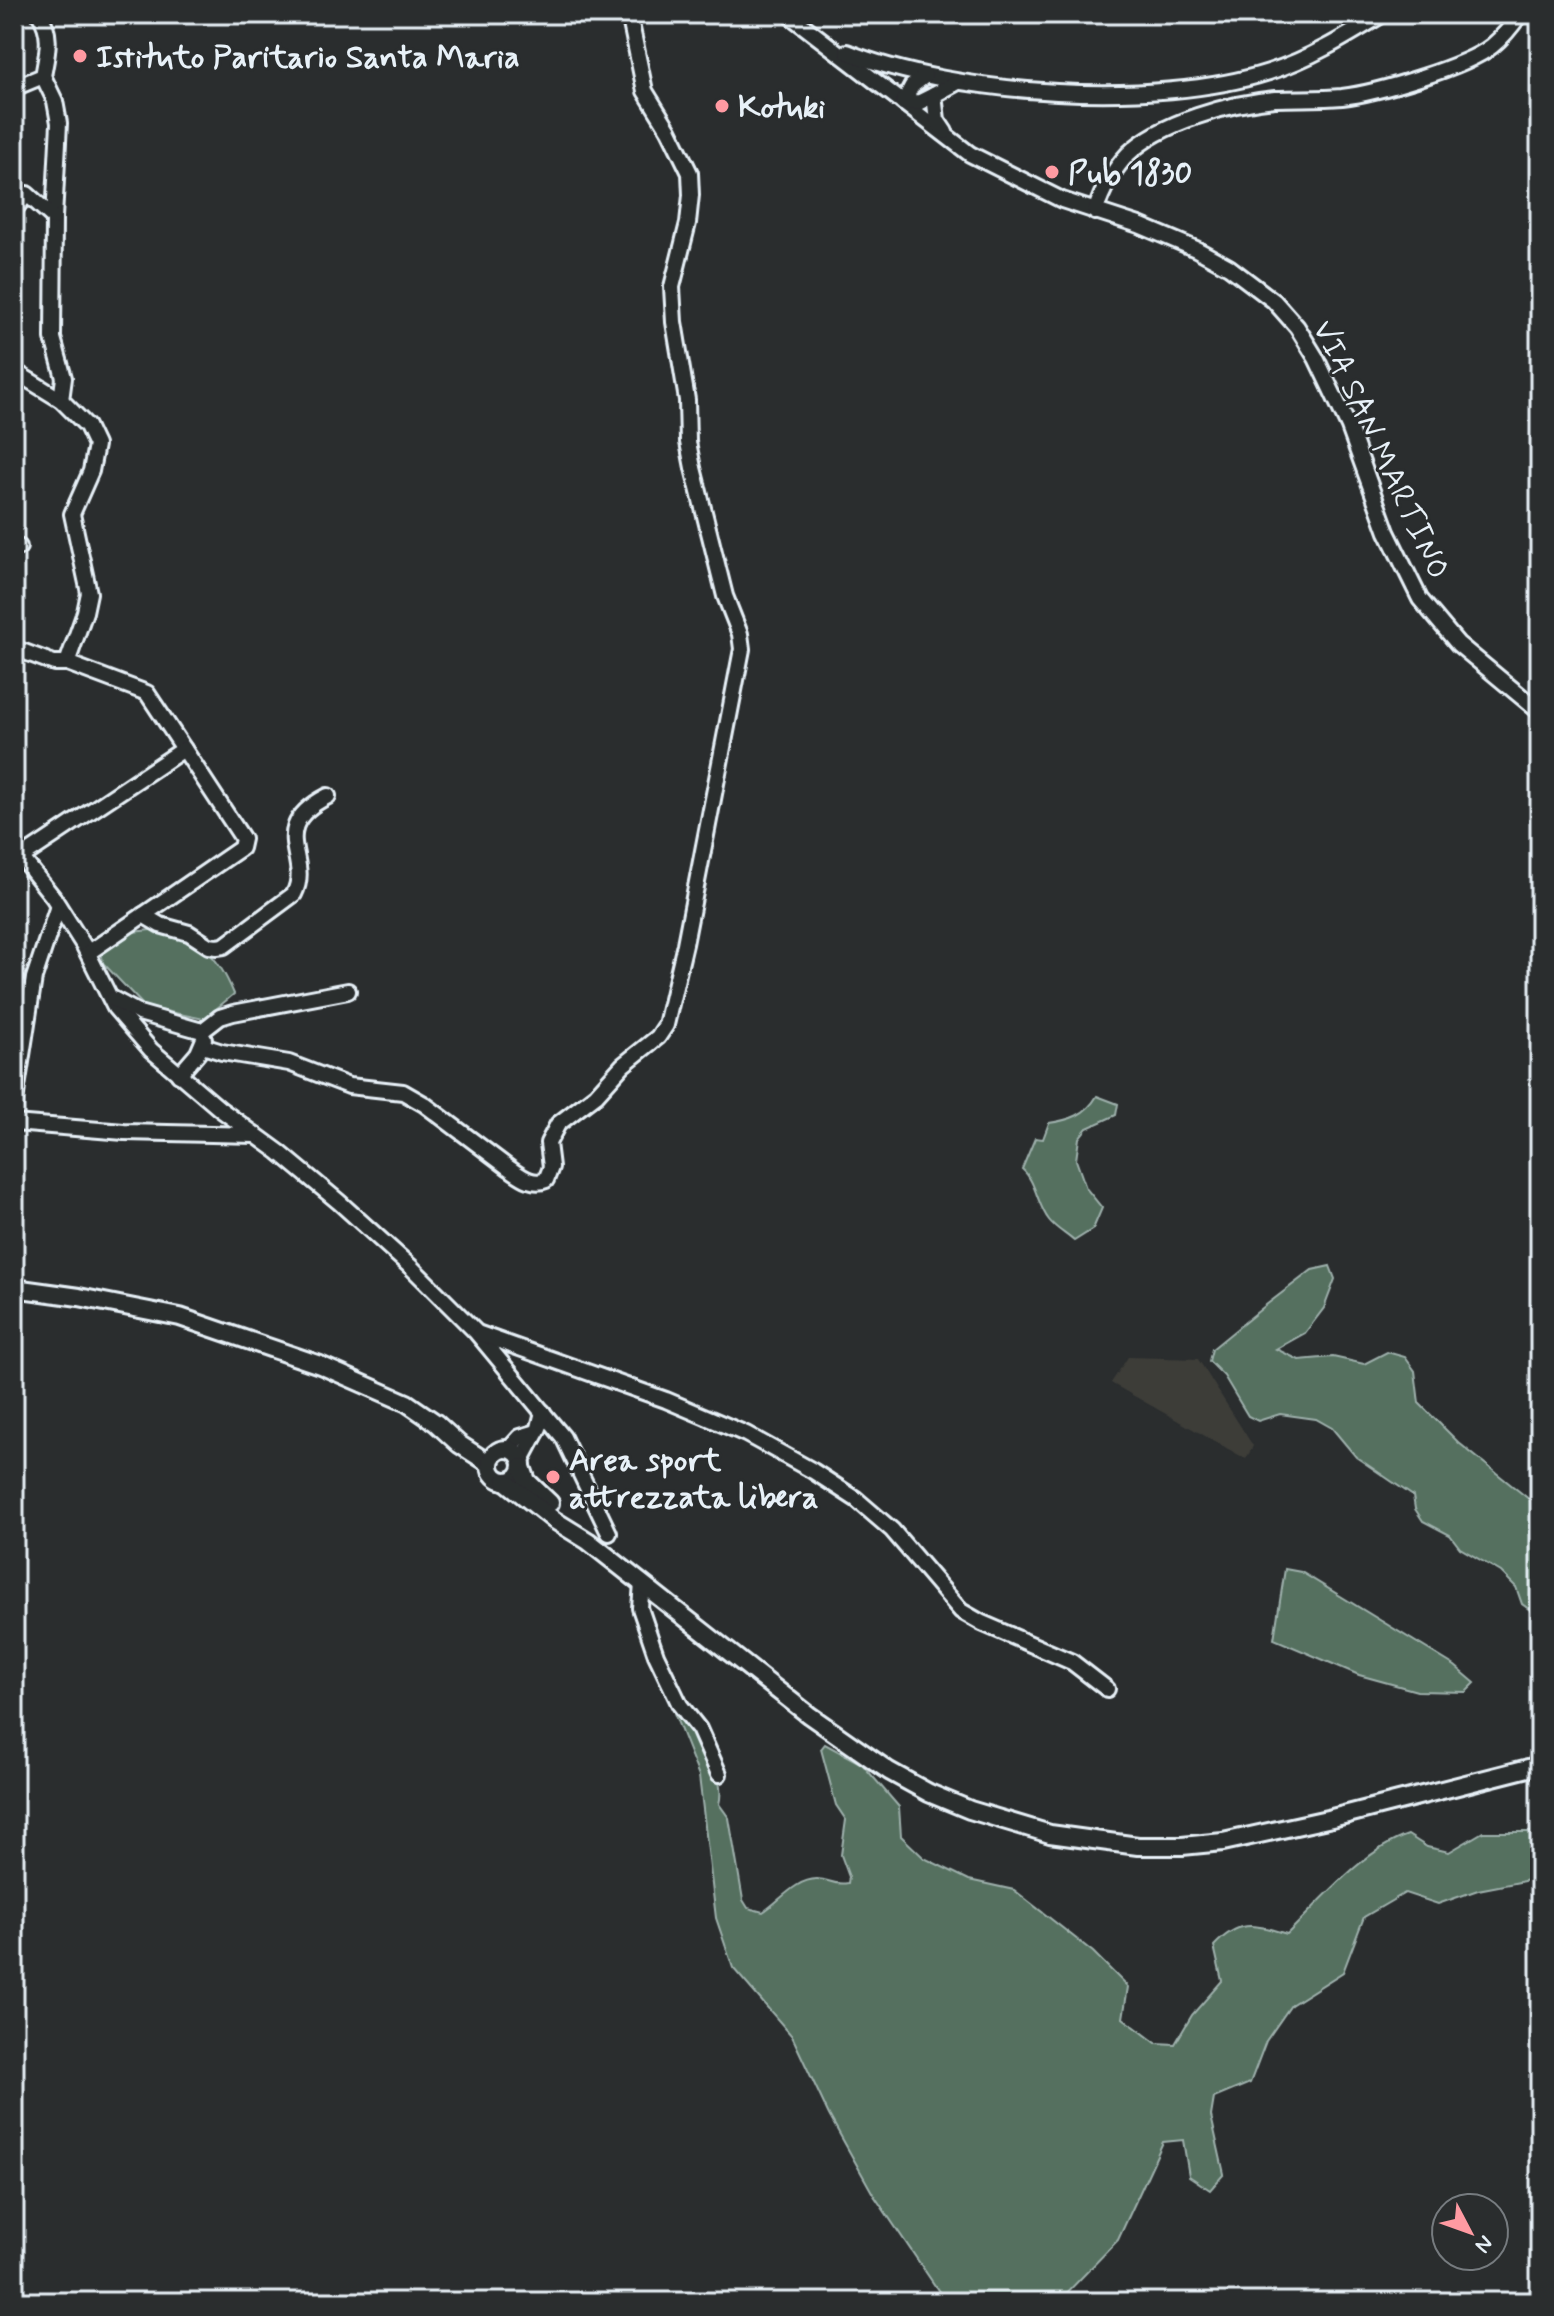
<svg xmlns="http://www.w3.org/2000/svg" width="1554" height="2316" viewBox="0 0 1554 2316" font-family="Mynerve,sans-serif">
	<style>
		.built { fill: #3d3d39 }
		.green { fill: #54705f; stroke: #9eb0ac; stroke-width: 2 }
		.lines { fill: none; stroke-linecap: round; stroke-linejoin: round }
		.minor-casing { stroke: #e8f1f8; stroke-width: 20 }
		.major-casing { stroke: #e8f1f8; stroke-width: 22 }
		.minor { stroke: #2a2d2e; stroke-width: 14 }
		.major { stroke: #2a2d2e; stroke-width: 16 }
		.poi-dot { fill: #ff9aa2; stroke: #2a2d2e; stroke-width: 3 }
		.labels { text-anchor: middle; stroke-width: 6; stroke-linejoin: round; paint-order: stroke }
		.poi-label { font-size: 32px; font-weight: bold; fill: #e8f1f8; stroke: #2a2d2e; text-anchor: start }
		.street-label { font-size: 32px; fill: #e8f1f8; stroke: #2a2d2e }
	</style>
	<rect width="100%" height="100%" fill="#2a2d2e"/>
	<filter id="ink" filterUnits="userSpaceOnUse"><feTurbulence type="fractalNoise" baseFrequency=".0125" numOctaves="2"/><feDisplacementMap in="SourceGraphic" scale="16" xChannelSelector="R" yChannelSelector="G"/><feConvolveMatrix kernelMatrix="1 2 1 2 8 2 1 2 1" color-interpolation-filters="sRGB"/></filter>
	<g filter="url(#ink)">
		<polygon class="built" points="1128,1357 1198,1359 1253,1446 1246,1459 1111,1383"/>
		<g class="green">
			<path d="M160,929C202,942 216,951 234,994L204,1019L145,1007L103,963L101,949L132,932Z"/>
			<path d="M1097,1096L1118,1104L1116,1115L1087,1128L1079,1138L1076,1160L1086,1188L1102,1208L1093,1229L1074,1241C1066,1234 1055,1228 1049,1220C1037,1205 1036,1181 1022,1169L1035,1138L1043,1139L1049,1123C1070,1120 1086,1115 1097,1096Z"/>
			<polygon points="1330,1266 1335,1279 1324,1308 1305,1333 1276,1349 1299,1360 1333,1357 1364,1364 1387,1352 1405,1357 1415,1371 1419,1403 1459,1443 1540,1508 1540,1617 1522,1604 1516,1587 1501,1572 1460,1548 1450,1535 1423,1521 1415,1509 1413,1496 1356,1457 1332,1428 1316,1419 1280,1414 1258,1421 1248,1416 1224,1376 1209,1361 1212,1349 1266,1305 1312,1270"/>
			<polygon points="1285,1569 1301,1572 1455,1666 1475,1683 1466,1692 1417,1691 1359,1675 1274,1639"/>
			<path d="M672,1699C691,1725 728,1772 719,1804L729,1818L743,1900L748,1908L763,1912C780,1901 796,1879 817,1879C830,1879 833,1886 848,1883L849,1877L841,1855L846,1820L836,1805L821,1749L825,1744L862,1764L899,1807L901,1836L924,1858L969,1880L1014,1890L1093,1952L1128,1987L1123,2018L1156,2043L1175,2044L1192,2015L1222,1981L1214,1946C1239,1919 1253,1924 1287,1934C1321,1901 1363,1850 1408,1835L1427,1847L1449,1852L1483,1832H1540V1878L1478,1890L1438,1904L1405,1893L1364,1917L1343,1972L1291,2005L1266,2041L1250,2083L1214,2098L1211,2116L1224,2174L1210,2190L1189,2176L1183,2140L1163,2142L1118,2240L1058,2302H946L873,2194L829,2115L792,2036L733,1968L716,1918L699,1776L674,1713Z"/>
		</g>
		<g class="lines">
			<defs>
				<g id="minor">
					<polyline points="788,14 970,154 1062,200 1139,225 1196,249 1229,267 1274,301 1297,327 1316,358 1349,427 1387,532 1420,599 1458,644 1540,712"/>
					<path d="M847,52C956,96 1157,108 1269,72C1310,59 1347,36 1383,14"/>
					<polyline points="43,76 55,101 59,123 54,218 53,338 64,378 61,400"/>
					<polyline points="925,76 912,86 903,103 920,102 934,95"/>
					<path d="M14,88L43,76C47,54 53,34 39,14"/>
					<polyline points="945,132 937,120 934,95 958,82"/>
					<polyline points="14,210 27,194 54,218"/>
					<path d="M1095,212C1102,191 1113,170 1128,154C1161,122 1231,103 1275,99C1298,98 1320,99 1342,97C1376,93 1466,67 1492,46C1503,37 1512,26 1520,14"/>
					<polyline points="14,371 61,400 87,426 96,445 91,471 72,514 89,593 85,612 67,663"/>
					<polyline points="14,545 19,547"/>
					<polyline points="14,648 54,663 67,663 147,693 184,749"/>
					<polyline points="14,848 53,897 84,946 115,1008 151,1050 220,1109 279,1152 339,1202 412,1268 476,1332 563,1437 609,1533"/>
					<polyline points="22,857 184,749 243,839 241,848 88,953"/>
					<path d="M143,915L160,925L189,933L209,946L217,947L224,946L294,894C313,858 264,829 328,796"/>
					<polyline points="113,999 139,1013 202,1031"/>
					<polyline points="202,1031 220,1017 233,1013 348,991"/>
					<path d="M203,1046L222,1052L289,1063L349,1086L403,1092L424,1104L509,1168C521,1176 532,1186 546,1180L551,1167L548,1143L558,1124L596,1095L623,1065L658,1037L666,1025L685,944L742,649L740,634L725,596L693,468L688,442L687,400L674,322L672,287L688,223L691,195L690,173L669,130L645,91L629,14"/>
					<polyline points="179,1075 198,1053 204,1039"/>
					<polyline points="14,1107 34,978 58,906"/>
					<polyline points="14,1123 124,1132 255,1135"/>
					<polyline points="480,1334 666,1400 746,1434 813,1471 856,1499 892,1530 961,1611 982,1623 1072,1662 1107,1689"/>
					<polyline points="509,1449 520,1437 537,1432"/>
					<polyline points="522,1460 539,1428 543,1412"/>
					<polyline points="642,1583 640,1608 656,1655 680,1705 699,1729 719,1774"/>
				</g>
				<g id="major">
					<polyline points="14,1288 79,1297 180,1317 320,1365 407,1403 436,1423 459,1444 490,1464"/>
					<circle cx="506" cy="1465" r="16"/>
					<polyline points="522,1467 527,1481 550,1503"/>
					<polyline points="505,1481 554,1520 588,1541 809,1715 889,1771 929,1793 970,1810 1050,1834 1138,1846 1182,1846 1223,1842 1332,1818 1540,1765"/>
				</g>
			</defs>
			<use href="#minor" class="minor-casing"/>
			<use href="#major" class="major-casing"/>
			<use href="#minor" class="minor"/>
			<use href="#major" class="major"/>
		</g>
	</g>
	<g class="poi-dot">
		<circle cx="80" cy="56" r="8"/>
		<circle cx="722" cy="106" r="8"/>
		<circle cx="1052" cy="172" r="8"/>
		<circle cx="553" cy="1477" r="8"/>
	</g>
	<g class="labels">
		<g class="poi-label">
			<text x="96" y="67">Istituto Paritario Santa Maria</text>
			<text x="738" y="117">Kotuki</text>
			<text x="1068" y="183">Pub 1830</text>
			<text x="569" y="1470">Area sport<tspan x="569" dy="37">attrezzata libera</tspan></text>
		</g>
		<g class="street-label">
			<text transform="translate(1382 449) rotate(65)" y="11">VIA SAN MARTINO</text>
		</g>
	</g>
	<rect width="1554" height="2316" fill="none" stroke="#2a2d2e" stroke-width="48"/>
	<rect x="24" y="24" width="1506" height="2268" fill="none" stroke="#e8f1f8" stroke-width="3" filter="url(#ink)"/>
	<g transform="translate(1470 2232) rotate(131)"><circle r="38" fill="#2a2d2e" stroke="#767b7f" stroke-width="2"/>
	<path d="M0-6L14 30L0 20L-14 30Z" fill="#ff9aa2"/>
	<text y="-12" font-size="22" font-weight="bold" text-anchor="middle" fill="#e8f1f8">N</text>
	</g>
</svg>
